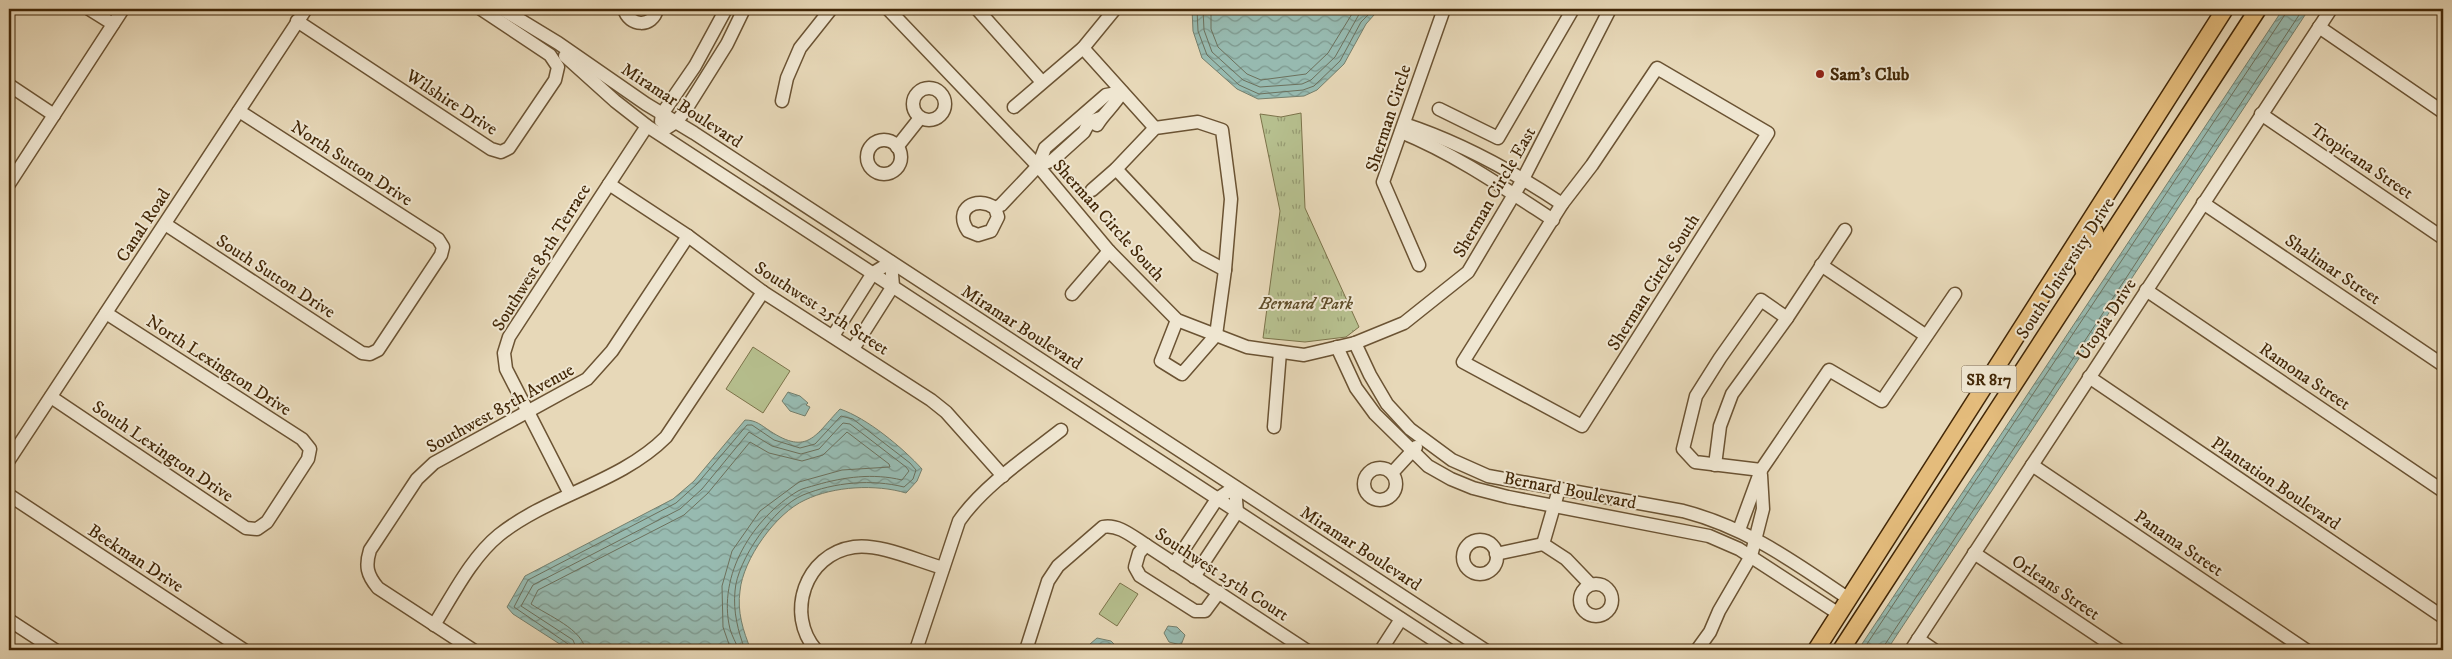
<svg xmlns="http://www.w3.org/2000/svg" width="2452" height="659" viewBox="0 0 2452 659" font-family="'IM FELL DW Pica',serif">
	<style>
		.park { fill: url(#park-tufts); stroke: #7c734a }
		.pitch { fill: #b6bf8e; stroke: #7c734a }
		.water { fill: url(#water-waves); stroke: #757f6c }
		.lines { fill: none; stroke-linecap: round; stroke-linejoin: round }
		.shore { stroke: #6c705c; stroke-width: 1 }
		.minor-casing { stroke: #6b5333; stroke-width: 15 }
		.major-casing { stroke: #422707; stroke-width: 19 }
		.minor { stroke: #efe6d1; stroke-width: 12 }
		.major { stroke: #e4bc7c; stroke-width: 16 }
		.poi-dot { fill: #8f2418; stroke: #efe6d1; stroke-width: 2 }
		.labels { text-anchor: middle; stroke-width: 4; stroke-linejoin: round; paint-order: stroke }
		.shield { fill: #efe6d1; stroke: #766044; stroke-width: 1 }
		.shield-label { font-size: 16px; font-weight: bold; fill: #422707 }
		.poi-label { font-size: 18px; font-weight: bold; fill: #422707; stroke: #efe6d1; text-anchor: start }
		.street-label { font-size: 18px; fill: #422707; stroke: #efe6d1 }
		.park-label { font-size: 18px; font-style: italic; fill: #5f4d29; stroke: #efe6d1 }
	</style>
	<defs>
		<pattern id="park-tufts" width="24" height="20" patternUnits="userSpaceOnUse" patternTransform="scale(1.25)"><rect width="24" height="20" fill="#b6bf8e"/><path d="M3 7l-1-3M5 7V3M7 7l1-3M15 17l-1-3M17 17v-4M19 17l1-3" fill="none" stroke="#969b72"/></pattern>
		<pattern id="water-waves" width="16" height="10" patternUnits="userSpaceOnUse" patternTransform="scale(1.25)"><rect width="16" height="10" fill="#97bab0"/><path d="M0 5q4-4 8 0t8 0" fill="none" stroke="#7d978d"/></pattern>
	</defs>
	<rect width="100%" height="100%" fill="#e7d8b8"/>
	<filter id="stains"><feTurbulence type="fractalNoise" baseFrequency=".004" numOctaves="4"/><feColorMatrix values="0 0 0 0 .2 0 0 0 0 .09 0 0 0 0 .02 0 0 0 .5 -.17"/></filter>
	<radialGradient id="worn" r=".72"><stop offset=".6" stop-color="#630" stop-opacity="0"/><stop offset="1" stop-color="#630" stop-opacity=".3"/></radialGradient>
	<polygon class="park" points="1301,113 1305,208 1359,327 1346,337 1305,342 1263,338 1280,211 1260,114 1281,117"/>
	<g class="pitch">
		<polygon points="753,347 790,371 763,413 726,389"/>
		<polygon points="1120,583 1138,594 1117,626 1099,614"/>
	</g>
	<g class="water">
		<polygon points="1192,9 1373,9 1374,15 1366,24 1344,64 1317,90 1304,96 1258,99 1237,89 1202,58 1193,31"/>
		<polygon points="2283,9 2309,9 1887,650 1858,650"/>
		<polygon points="788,392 800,396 808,403 806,405 810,407 805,416 790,411 782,401"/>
		<path d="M840,409C867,418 903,448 922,469L917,481L906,493C876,484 834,486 805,500C776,513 743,559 740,591C737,611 743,631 751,650H569L513,614L507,607L525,576L673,499L694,481L745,420C756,420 761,425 770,431C808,456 815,435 840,409Z"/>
		<polygon points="1168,626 1177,627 1185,635 1181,645 1169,642 1164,633"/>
		<polygon points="1097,638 1111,641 1120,650 1090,650 1090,644"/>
	</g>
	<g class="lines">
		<g class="shore">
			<polyline points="1197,9 1198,31 1207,55 1239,85 1259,94 1303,90 1314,86 1340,61 1361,22 1368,15 1369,9"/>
			<polyline points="1203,9 1204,30 1212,52 1243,80 1260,87 1302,84 1311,80 1335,57 1362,9"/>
			<polyline points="1211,9 1211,29 1218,47 1247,74 1261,80 1306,74 1328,53 1355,9"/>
			<path d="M571,650L568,644L514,607L528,580L676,503L697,484L747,425H752L774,440L800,448L815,444L841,416L853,419L910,463L916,470L913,479L904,487C872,479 835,482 803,495C774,507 737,560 735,591C733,612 738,631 745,650"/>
			<path d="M577,650L573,640L521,606L533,585L680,509L702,489L749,432L772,446L801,454L819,449L843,423L850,424L906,467L909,471L902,480C873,473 844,477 816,485C810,487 803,488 798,491C753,518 717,575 730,629C732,636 736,643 739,650"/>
			<path d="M585,650C584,630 547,615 531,604L538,590L684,515L708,493L750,442L769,453L802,461L823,455L847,432L889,464L890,467L842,470L799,482L760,511L732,551L722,586L723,627L731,650"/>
			<polyline points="1863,650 2286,13 2287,9"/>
			<polyline points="1883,650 1884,646 2303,9"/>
		</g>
		<defs>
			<g id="minor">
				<polyline points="89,9 113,24"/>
				<polyline points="502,9 558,43 646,104 694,133 1485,650"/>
				<path d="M624,9C629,27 653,28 657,9"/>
				<polyline points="888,9 1038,166 1109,251 1177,320 1247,347 1304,355 1355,343 1404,323 1468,272 1522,181 1610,9"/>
				<polyline points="977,9 1042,82"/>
				<polyline points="297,21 491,149 501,152 509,148 555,80 558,67 550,55 481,9"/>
				<polyline points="2319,27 2443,112"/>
				<polyline points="1083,48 1155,128"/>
				<polyline points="565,56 615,101 647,126 1449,650"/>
				<polygon points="1657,68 1768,133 1582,426 1463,362 1562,204 1592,165"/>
				<polyline points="9,85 54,115"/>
				<circle cx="929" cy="104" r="16"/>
				<polyline points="782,101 787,78 800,48 831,9"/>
				<polyline points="1014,107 1083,48 1115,9"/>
				<polyline points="1439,109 1498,138 1573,9"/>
				<polyline points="2261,114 2443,238"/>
				<polyline points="661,121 662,114 695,66 726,9"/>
				<path d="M1404,124C1459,142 1514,172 1562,204"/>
				<path d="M1097,125C1104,113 1115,105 1122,92"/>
				<path d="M1401,132C1455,154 1504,188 1553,220"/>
				<polyline points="659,133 676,122 685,111 727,44 744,9"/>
				<circle cx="884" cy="157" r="17"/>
				<polyline points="897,147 920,118"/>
				<path d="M1038,166L1053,160L1084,132C1087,124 1092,120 1100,118"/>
				<polyline points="1116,169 1197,255 1225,270"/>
				<polyline points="9,184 123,9"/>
				<polyline points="609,184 688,236 763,292 931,400 946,412 1003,476"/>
				<polyline points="1092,190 1116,169 1155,128 1198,122 1222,130 1231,199 1225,270 1216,335 1182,374 1161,361 1177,320"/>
				<polyline points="2203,203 2443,365"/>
				<path d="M995,208L998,217L991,231L978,235L968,231C953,209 976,195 995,208L1001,205L1038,166L1045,148L1106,95L1122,92"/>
				<polyline points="165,224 362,353 370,354 378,350 441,255 443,247 438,239 239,111"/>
				<polyline points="1419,265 1383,182 1444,9"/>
				<polyline points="1821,265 1925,335"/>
				<polyline points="2146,290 2443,491"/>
				<polyline points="1072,294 1109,251"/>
				<polyline points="833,336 873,273 891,262 893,286 853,349"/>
				<path d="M1355,343L1370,375L1387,404L1410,429L1452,460L1488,476L1683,511C1748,528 1794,562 1849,599"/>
				<polyline points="1337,347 1356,388 1375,414 1428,466 1451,479 1473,488 1508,497 1709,536 1739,549 1839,614"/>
				<polyline points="2089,377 2443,617"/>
				<polyline points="51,397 246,528 257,529 267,522 308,459 310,449 302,439 106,313"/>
				<polyline points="1274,427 1280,352"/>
				<polyline points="9,460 306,9"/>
				<polyline points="1715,465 1720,426 1732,394 1787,318"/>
				<polyline points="2032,465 2306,650"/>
				<circle cx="1380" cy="484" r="16"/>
				<polyline points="1761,470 1695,462 1683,449 1696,396 1720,358 1761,300 1787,318 1845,230"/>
				<polyline points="1392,473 1416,447"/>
				<polyline points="570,494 506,369 504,353 509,337 647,126"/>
				<polyline points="9,495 244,650"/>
				<polyline points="1739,530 1761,470 1829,370 1882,401 1955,294"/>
				<circle cx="1480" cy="557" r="17"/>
				<polyline points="1543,544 1557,496"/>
				<polyline points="1146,545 1139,553 1135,567 1140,576 1195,611 1205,611 1219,592"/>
				<polyline points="1974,553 2119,650"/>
				<polyline points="1496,554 1543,544 1566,559 1590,584"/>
				<polyline points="1174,564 1217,499 1235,487 1237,512 1194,577"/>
				<circle cx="1596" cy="600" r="16"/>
				<polyline points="9,620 55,650"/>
				<path d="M434,625C453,595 471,558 499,535C549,495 620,483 666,437L763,292"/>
				<polyline points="1918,639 1934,650"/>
				<path d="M473,650L378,588C367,575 365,566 370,550L417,479L434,463L587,379L612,351L688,236"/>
				<path d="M816,650C785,614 805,554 854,547C879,543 918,561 943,568"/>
				<path d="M916,650L959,521C983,486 1028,456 1061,430"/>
				<path d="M1026,650L1048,581L1058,566L1103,527C1119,524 1133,537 1146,545L1306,650"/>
				<polyline points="1381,650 1401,619"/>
				<polyline points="1697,650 1710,632 1719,611 1751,556 1763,509 1761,475"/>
				<polyline points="1911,650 2331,9"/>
			</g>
			<g id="major">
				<polyline points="2085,275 2080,258 2095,232"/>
				<polyline points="1816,650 2225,9"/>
				<polyline points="1841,650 2258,9"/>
			</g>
		</defs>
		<use href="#minor" class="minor-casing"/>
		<use href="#major" class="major-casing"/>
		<use href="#minor" class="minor"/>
		<use href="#major" class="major"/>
	</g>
	<circle class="poi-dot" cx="1820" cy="74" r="5"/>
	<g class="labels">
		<rect class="shield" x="1961.5" y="365.5" width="55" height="27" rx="4"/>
		<g class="shield-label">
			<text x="1989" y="385">SR 817</text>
		</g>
		<g class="poi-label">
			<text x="1830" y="80">Sam's Club</text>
		</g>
		<g class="street-label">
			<text transform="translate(452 102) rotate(33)" y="6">Wilshire Drive</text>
			<text transform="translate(682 105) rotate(33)" y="6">Miramar Boulevard</text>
			<text transform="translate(1388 118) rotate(-72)" y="6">Sherman Circle</text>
			<text transform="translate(2362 161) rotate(34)" y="6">Tropicana Street</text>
			<text transform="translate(352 163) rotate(33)" y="6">North Sutton Drive</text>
			<text transform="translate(1494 192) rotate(-60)" y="6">Sherman Circle East</text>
			<text transform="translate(1109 220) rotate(48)" y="6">Sherman Circle South</text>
			<text transform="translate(143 225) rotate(-57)" y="6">Canal Road</text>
			<text transform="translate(541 257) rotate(-58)" y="6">Southwest 85th Terrace</text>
			<text transform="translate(2065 268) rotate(-57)" y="6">South University Drive</text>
			<text transform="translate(2333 269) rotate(34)" y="6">Shalimar Street</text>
			<text transform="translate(276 276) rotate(33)" y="6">South Sutton Drive</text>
			<text transform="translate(1653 282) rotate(-58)" y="6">Sherman Circle South</text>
			<text transform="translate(822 308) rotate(33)" y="6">Southwest 25th Street</text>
			<text transform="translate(2106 319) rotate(-57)" y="6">Utopia Drive</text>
			<text transform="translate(1022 327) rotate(33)" y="6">Miramar Boulevard</text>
			<text transform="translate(219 365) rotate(33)" y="6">North Lexington Drive</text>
			<text transform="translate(2305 376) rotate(34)" y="6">Ramona Street</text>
			<text transform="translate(500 408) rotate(-29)" y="6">Southwest 85th Avenue</text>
			<text transform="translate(163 451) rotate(34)" y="6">South Lexington Drive</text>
			<text transform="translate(2276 483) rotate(34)" y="6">Plantation Boulevard</text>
			<text transform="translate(1570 490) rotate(11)" y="6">Bernard Boulevard</text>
			<text transform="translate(2179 543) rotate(34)" y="6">Panama Street</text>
			<text transform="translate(1361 548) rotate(33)" y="6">Miramar Boulevard</text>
			<text transform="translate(136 558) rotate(33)" y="6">Beekman Drive</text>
			<text transform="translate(1222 574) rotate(33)" y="6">Southwest 25th Court</text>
			<text transform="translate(2056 587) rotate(34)" y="6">Orleans Street</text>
		</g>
		<g class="park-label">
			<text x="1306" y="309">Bernard Park</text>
		</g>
	</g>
	<rect width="2452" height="659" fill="none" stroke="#e7d8b8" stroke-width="30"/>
	<rect x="10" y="10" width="2432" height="639" fill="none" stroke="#422707" stroke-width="2.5"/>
	<rect x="15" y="15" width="2422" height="629" fill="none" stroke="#422707"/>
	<rect width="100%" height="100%" filter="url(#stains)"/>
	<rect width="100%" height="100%" fill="url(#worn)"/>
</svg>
